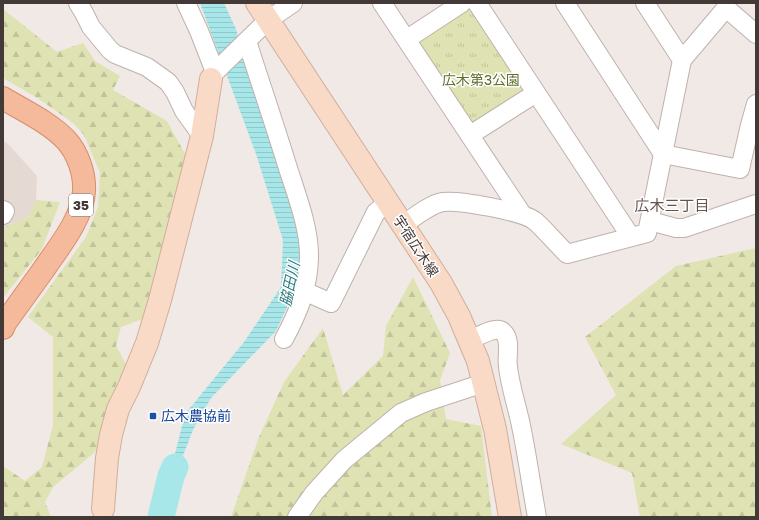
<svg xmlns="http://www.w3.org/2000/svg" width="759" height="520" viewBox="0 0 759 520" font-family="'Golos Text','Noto Sans JP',sans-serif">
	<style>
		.residential { fill: #e5d9d4 }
		.forest { fill: url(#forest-firs) }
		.park { fill: url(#park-tufts) }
		.water { fill: url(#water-rules) }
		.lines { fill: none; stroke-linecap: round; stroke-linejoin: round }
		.river { stroke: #a7e7e9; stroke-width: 27 }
		.street-casing { stroke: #bfb2ac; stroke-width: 20 }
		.secondary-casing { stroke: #d0ae9c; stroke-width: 24 }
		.primary-casing { stroke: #d88f6c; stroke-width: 24 }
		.street { stroke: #fff; stroke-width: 18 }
		.secondary { stroke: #f9dac7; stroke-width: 22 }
		.primary { stroke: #f5b99b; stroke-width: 22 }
		.transit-dot { fill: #1a4fb4; stroke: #fff; stroke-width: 1.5 }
		.labels { text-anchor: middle; stroke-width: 3; stroke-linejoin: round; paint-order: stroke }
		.shield { fill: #fff; stroke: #7b7472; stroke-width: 1 }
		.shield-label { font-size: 13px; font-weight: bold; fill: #433936 }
		.park-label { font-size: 14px; fill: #606f2e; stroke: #fff }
		.street-label { font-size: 14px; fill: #433936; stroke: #fff }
		.transit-label { font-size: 14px; fill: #164399; stroke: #fff; text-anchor: start }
		.neighbourhood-label { font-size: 15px; fill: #65534e; stroke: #fff }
		.water-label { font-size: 15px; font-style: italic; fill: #2f7c80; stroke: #fff }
	</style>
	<defs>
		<pattern id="forest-firs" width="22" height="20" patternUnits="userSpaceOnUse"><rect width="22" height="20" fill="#dfe2b2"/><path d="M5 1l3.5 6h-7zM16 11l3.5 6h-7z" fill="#c1c39a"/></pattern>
		<pattern id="park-tufts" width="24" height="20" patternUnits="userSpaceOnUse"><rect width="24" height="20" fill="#dfe2b2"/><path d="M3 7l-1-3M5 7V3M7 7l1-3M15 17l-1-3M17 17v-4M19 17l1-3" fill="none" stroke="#c1c39a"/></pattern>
		<pattern id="water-rules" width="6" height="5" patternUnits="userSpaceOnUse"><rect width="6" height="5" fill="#a7e7e9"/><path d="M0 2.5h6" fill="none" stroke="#91c7c8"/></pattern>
	</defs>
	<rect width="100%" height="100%" fill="#f1e9e6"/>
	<polygon class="residential" points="3,140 10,146 37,176 36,200 28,217 6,227 3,232"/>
	<g class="forest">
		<polygon points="3,9 57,52 83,43 95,61 120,76 113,90 167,121 189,161 148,317 121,327 116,346 127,366 116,385 102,435 95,452 53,487 45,502 51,517 3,517 3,466 25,481 42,467 53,425 53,337 28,317 86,237 98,207 100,173 84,135 73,123 39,99 3,78"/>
		<polygon points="36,200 60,202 42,249 3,298 3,232 6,227 28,217"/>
		<polygon points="756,248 756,517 640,517 632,473 561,444 616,395 585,337 676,266"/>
		<polygon points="413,277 450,353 440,380 446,419 481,426 492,517 231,517 259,437 284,382 323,328 343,395 383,356 386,326"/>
	</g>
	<polygon class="park" points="467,10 475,12 527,88 524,98 470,125 419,48 422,39"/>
	<polygon class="water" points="200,3 224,3 236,29 246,67 296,209 302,260 295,290 276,331 211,398 193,430 159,517 185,414 244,342 281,287 283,240 256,154"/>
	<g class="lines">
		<polyline class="river" points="161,517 171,476 175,467"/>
		<defs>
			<g id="street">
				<polyline points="78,3 84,13 91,27 110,50 115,54 147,67 168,82 175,92 184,111 202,136"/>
				<polyline points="186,3 199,31 215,72"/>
				<polyline points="382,3 522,214"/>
				<polyline points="477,3 631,237"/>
				<polyline points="565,3 663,154 740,169 750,125 756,104"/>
				<polyline points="407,39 462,3"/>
				<path d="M247,41C260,82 274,123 287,165C296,194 310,228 309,259C308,289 298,313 284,339"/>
				<polyline points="682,60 726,8 756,34"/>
				<polyline points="211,79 215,72 268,20 293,3"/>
				<polyline points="470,135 536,93"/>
				<polyline points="3,210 5,211 3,215"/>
				<polyline points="650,221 676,228 684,228 756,204"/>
				<path d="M403,225C413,218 430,204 443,202C459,200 522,211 535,221C546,231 556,243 567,254L647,233L682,60L645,3"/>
				<polyline points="304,291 331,303 376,212 388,203"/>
				<path d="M470,340C477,337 496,325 503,332C512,340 506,357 508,367C510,385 516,403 520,421C527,453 531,485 537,517"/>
				<polyline points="297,517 314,493 344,460 401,413 426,402 484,383"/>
			</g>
			<g id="secondary">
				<polyline points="257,3 441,283 459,316 478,361 495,429 510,517"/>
				<polyline points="103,509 107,458 111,435 118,409 129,387 147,343 160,300 202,136 211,79"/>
			</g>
			<path id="primary" d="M3,98C24,111 49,122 66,140C78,153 85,174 84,191C83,218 58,248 44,269C31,287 18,305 5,323L3,328"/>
		</defs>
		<use href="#street" class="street-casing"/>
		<use href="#secondary" class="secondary-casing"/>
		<use href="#primary" class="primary-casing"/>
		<use href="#street" class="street"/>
		<use href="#secondary" class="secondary"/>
		<use href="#primary" class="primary"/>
	</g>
	<rect class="transit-dot" x="149" y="412" width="8" height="8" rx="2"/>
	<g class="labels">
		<rect class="shield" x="69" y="194" width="24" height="22" rx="3"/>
		<g class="shield-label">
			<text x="81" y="210">35</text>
		</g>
		<g class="park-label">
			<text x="481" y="85">広木第3公園</text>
		</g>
		<g class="street-label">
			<text transform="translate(416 246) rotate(57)" y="5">宇宿広木線</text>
		</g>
		<g class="transit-label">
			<text x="161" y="421">広木農協前</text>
		</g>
		<g class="neighbourhood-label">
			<text x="672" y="211">広木三丁目</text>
		</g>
		<g class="water-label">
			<text transform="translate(290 284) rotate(-78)" y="5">脇田川</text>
		</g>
	</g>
	<rect width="759" height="520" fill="none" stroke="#433936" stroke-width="8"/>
</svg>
